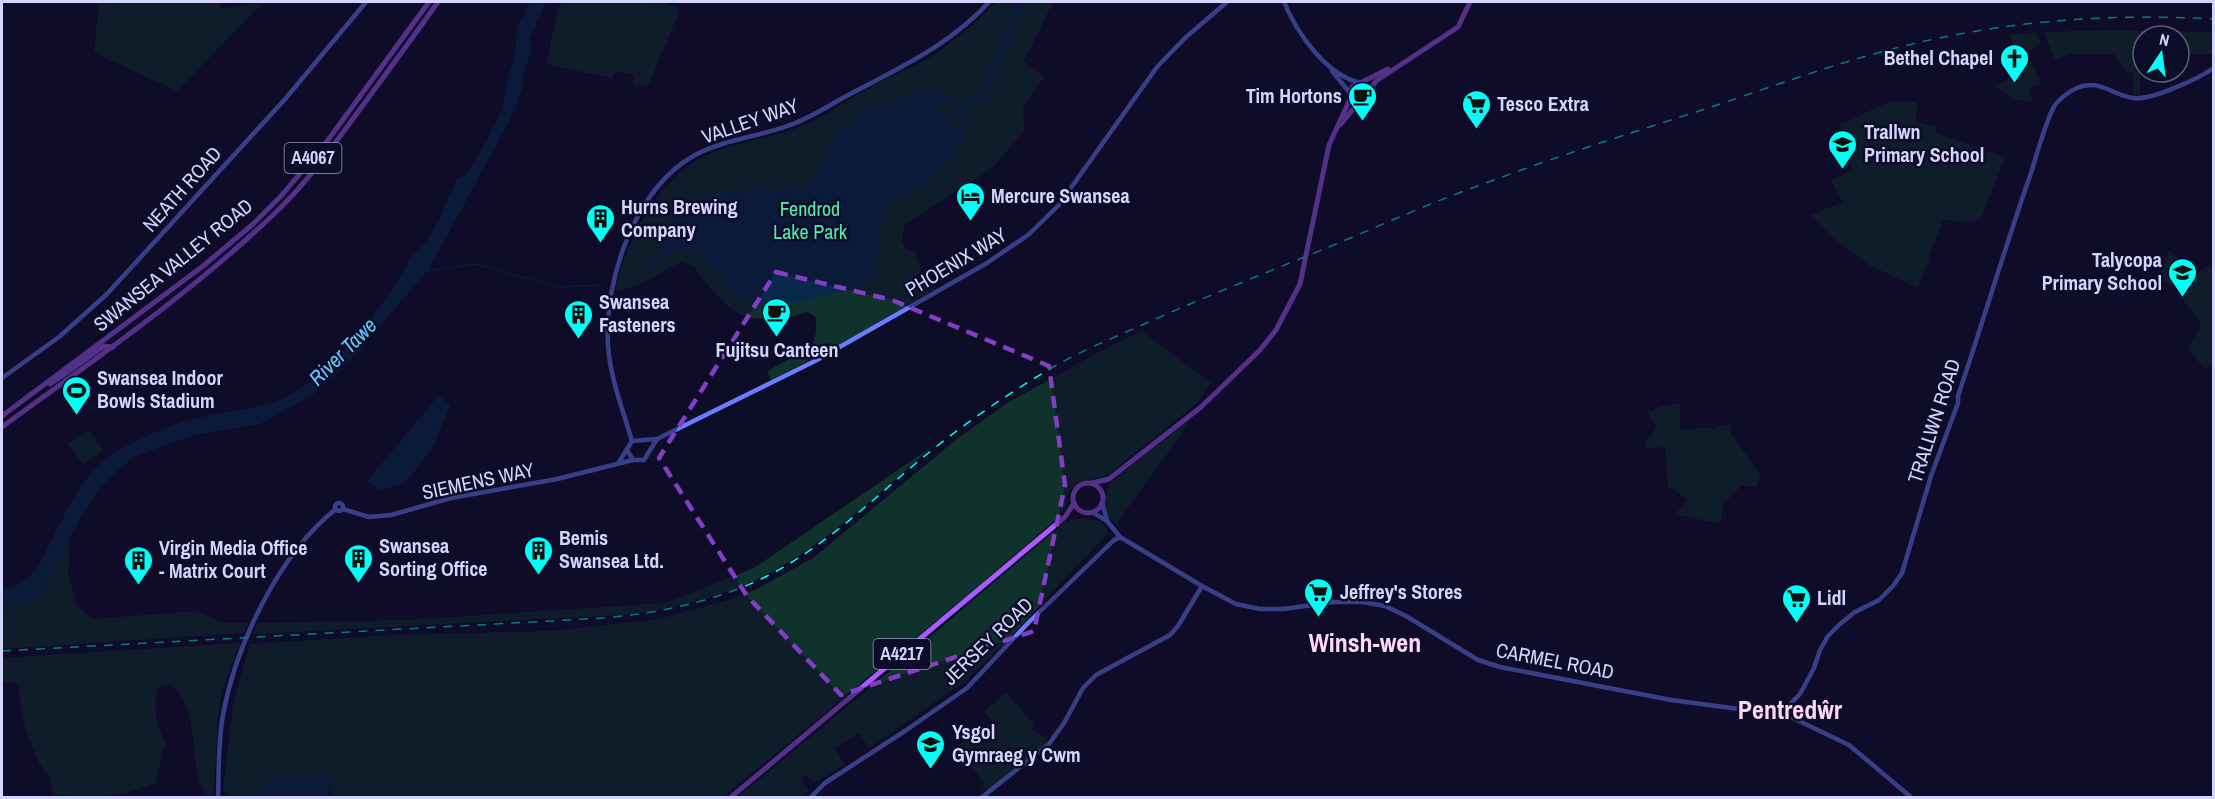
<svg xmlns="http://www.w3.org/2000/svg" width="2215" height="799" viewBox="0 0 2215 799" font-family="'Archivo Narrow',sans-serif">
	<style>
		.green { fill: #0f322c }
		.water { fill: #072a4c; fill-rule: evenodd }
		.lines { fill: none; stroke-linecap: round; stroke-linejoin: round }
		.stream { stroke: #072a4c; stroke-width: 1.5 }
		.river { stroke: #072a4c; stroke-width: 8 }
		.secondary { stroke: #6b7cff; stroke-width: 4.5 }
		.primary { stroke: #aa5bff; stroke-width: 5 }
		.rail { stroke: #00fff4; stroke-width: 1.5; stroke-dasharray: 9 8; stroke-linecap: butt }
		.marked { fill: none; stroke: #843dc5; stroke-width: 4.5; stroke-dasharray: 12 8; stroke-linejoin: round }
		.labels { text-anchor: middle; stroke-width: 5; stroke-linejoin: round; paint-order: stroke }
		.shield { fill: #0e0d28; stroke: #9999be; stroke-width: 1.5 }
		.shield-label { font-size: 18px; font-weight: bold; fill: #d4d5ff }
		.poi-label { font-size: 20px; font-weight: bold; fill: #d4d5ff; stroke: #0e0d28; text-anchor: start }
		.street-label { font-size: 20px; fill: #d4d5ff; stroke: #0e0d28 }
		.park-label { font-size: 20px; fill: #54ebb0; stroke: #0e0d28 }
		.water-label { font-size: 21px; font-style: italic; fill: #62ccff; stroke: #0e0d28 }
		.district-label { font-size: 26px; font-weight: bold; fill: #ffd6f6; stroke: #0e0d28 }
	</style>
	<rect width="100%" height="100%" fill="#0e0d28"/>
	<g class="green">
		<polygon points="97,2 219,2 221,9 263,2 177,91 101,56 94,50 98,13"/>
		<polygon points="560,2 661,2 680,9 648,87 633,84 634,75 616,71 611,78 546,64"/>
		<path d="M997,2H1053L1024,61L1044,77L1023,107L1024,131L991,169L904,225L902,241L907,250L915,251L920,266V271L935,289L833,348L771,380L767,371L801,353H807C815,346 818,326 815,316L807,312L778,321L745,317L734,311L725,303L705,282L694,266L680,262L642,283L616,292C618,268 629,246 640,224C660,188 689,157 731,146C757,139 785,134 810,123C830,113 849,99 869,88C886,78 905,71 922,62C951,46 973,24 997,2Z"/>
		<polygon points="2116,30 2213,32 2213,51 2212,54 2179,54 2179,36 2143,36 2143,72 2140,72 2140,95 2133,95 2133,73 2126,72 2114,54 2070,54 2055,60 2044,32"/>
		<polygon points="2036,32 2041,43 2027,53 2041,83 2029,88 2033,101 2014,100 1995,86 2021,72 2010,35"/>
		<polygon points="1891,101 1915,102 1917,105 1915,122 1936,127 1936,133 2005,157 1982,216 1973,222 1943,220 1918,288 1869,265 1831,236 1811,215 1843,202 1831,181 1853,169 1842,147 1850,143 1840,125"/>
		<polygon points="2169,250 2197,274 2209,265 2213,271 2213,364 2205,370 2188,348 2201,326 2196,315 2178,294 2180,288 2158,279"/>
		<polygon points="1142,331 1211,383 1197,403 1106,476 1077,482 1068,494 1065,509 1053,522 982,583 723,797 333,797 331,789 333,785 318,775 303,774 265,784 252,797 228,797 228,793 223,791 233,705 250,644 394,635 550,631 659,619 728,600 757,589 813,558 957,439 1009,402 1103,350"/>
		<polygon points="1680,403 1680,429 1715,428 1718,426 1730,425 1731,433 1760,475 1757,486 1741,486 1724,503 1720,524 1676,514 1687,499 1672,488 1668,488 1665,448 1657,447 1646,449 1646,441 1657,427 1648,413 1659,407"/>
		<path d="M1188,421L1182,433L1116,524C1102,513 1103,498 1110,483Z"/>
		<polygon points="89,430 103,450 83,465 68,444"/>
		<path d="M933,446C881,492 828,542 766,575C720,599 670,609 620,615L253,634L258,623L406,620L666,603L754,568Z"/>
		<polygon points="1082,518 1100,521 1109,532 1000,648 964,682 869,748 859,733 835,748 844,764 816,782 805,775 801,781 809,790 801,797 738,797 884,676 1065,522"/>
		<polygon points="70,537 68,575 77,606 92,619 197,611 224,623 249,623 244,633 2,649 2,605 29,602 46,586"/>
		<path d="M240,643L222,691L218,713L214,795L206,797C203,789 199,780 197,771C191,740 196,706 170,684L159,687C150,707 159,727 166,746L162,753L156,783C124,797 89,799 54,794L49,776L39,763L25,727L18,684L2,681V658Z"/>
		<polygon points="1006,692 1034,725 1032,728 1048,741 1038,751 987,791 982,786 984,784 967,759 962,757 957,750 951,754 949,750 978,733 993,722 984,712"/>
	</g>
	<g class="water">
		<path d="M528,2H545L530,39L532,50L523,75L522,88L515,110L429,269L358,352L334,376L312,395L260,424L194,435L136,456C103,478 89,503 70,537C59,559 51,588 28,602C21,606 10,604 2,605V589C11,589 23,583 30,576C39,569 44,555 49,545C64,517 78,482 103,461C123,444 175,422 202,417C228,411 256,409 282,399C330,378 388,301 412,256C432,242 447,202 456,180L464,176L477,158L502,110L507,80L515,55L517,28L525,14Z"/>
		<path d="M932,90L957,99H966L976,94L979,98L969,105L967,110L962,143L955,156L926,183L899,196L888,206L880,223L878,260L873,278L866,286C832,293 786,309 753,305C714,300 707,212 650,269L645,260C671,249 664,225 681,209C684,206 690,204 693,203C733,181 765,196 806,187C812,181 819,173 823,165C827,156 829,147 834,139C851,110 900,97 932,90ZM945,101L957,106L955,113L961,123L958,129L954,128L950,114L938,111L934,105L939,101Z"/>
		<polygon points="439,395 450,406 433,447 405,483 380,490 367,481"/>
		<polygon points="303,774 329,776 333,786 326,797 252,797 265,784 286,776"/>
	</g>
	<g class="lines">
		<g class="stream">
			<polyline points="997,64 1005,62"/>
			<polyline points="427,271 476,264 558,287 602,285"/>
			<polyline points="625,277 643,271"/>
		</g>
		<polyline class="river" points="979,96 986,90 1020,2"/>
		<g class="secondary">
			<path d="M1284,2C1297,33 1325,74 1360,83"/>
			<polyline points="1332,71 1350,93"/>
			<polyline points="2,378 59,337 107,294 286,98 366,2"/>
			<path d="M632,441C623,410 610,378 608,345C604,280 635,188 695,155C725,139 759,137 790,125C813,117 832,103 854,92C903,66 951,44 989,2"/>
			<polyline points="627,450 633,460 644,460 657,439"/>
			<polyline points="619,462 632,441 657,439 815,361 987,263 1028,235 1058,206 1157,67 1185,38 1227,2"/>
			<polyline points="1102,503 1107,520"/>
			<circle cx="339" cy="507" r="4"/>
			<polyline points="343,509 369,517 391,515 451,498 557,479 633,460"/>
			<path d="M1092,512L1107,521L1120,537L1202,586L1236,604L1260,609H1284L1334,602H1363L1385,606L1406,616L1478,660L1500,667L1671,700L1769,713L1785,709L1800,694L1814,668L1820,650L1828,636L1840,624L1855,612L1879,600L1893,586L1902,573L1931,476L1958,403V396C1983,322 2005,247 2031,173C2036,157 2047,117 2055,105C2060,98 2070,91 2077,88C2099,78 2112,95 2133,98C2151,101 2199,78 2214,68"/>
			<polyline points="1785,709 1793,718 1849,745 1912,798"/>
			<path d="M218,798C219,770 218,742 223,715C236,644 279,554 336,509"/>
			<polyline points="810,798 825,783 905,731 967,688 1029,622 1113,541 1120,537"/>
			<polyline points="981,798 1049,744 1064,723 1083,688 1096,675 1170,635 1178,626 1202,586"/>
		</g>
		<g class="primary">
			<path d="M1362,83C1369,87 1372,93 1366,100L1359,103L1351,97L1352,87L1388,69"/>
			<polyline points="1369,91 1376,81 1458,27 1470,2"/>
			<polyline points="1340,125 1354,108 1362,103"/>
			<polyline points="50,384 61,377 104,346 113,347"/>
			<polyline points="2,416 203,266 252,225 282,195 328,140 429,2"/>
			<path d="M2,427C95,359 190,294 274,214C305,185 330,150 355,116C383,78 411,40 438,2"/>
			<polyline points="1092,483 1109,479 1201,407 1260,350 1276,330 1300,284 1329,145 1351,97"/>
			<circle cx="1088" cy="498" r="15"/>
			<polyline points="730,798 1065,517 1074,503"/>
		</g>
		<path class="rail" d="M2,651L604,618C657,613 708,603 757,581C824,550 875,496 932,450C971,419 1012,391 1055,366C1083,350 1113,338 1142,325C1204,297 1266,273 1329,247C1377,227 1425,205 1475,187C1549,159 1624,135 1699,111C1766,89 1832,64 1900,47C2003,21 2108,13 2214,19"/>
	</g>
	<path d="M0 0H2215V799H0ZM776,272L892,300L1049,366L1065,485L1034,631L841,695L747,596L659,458Z" fill="#0e0d28" fill-opacity=".55" fill-rule="evenodd"/>
	<path class="marked" d="M776,272L892,300L1049,366L1065,485L1034,631L841,695L747,596L659,458Z"/>
	<defs>
		<symbol id="church-pin" viewBox="-11 -11 22 30"><path d="M0 17L-7.5 6A9.5 9.5 0 1 1 7.5 6Z" fill="#00fff4" stroke="#0e0d28"/><path d="M-1.2-6h2.4v3.5h3.3v2.4h-3.3V6h-2.4V-.1h-3.3v-2.4h3.3Z" fill="#111"/></symbol>
		<symbol id="cafe-pin" viewBox="-11 -11 22 30"><path d="M0 17L-7.5 6A9.5 9.5 0 1 1 7.5 6Z" fill="#00fff4" stroke="#0e0d28"/><path d="M-5.5-4.5H6V0H3Q3 3.5 0 3.5H-2.5Q-5.5 3.5-5.5 0ZM3-3.2v2h1.7v-2ZM-6 4.5H4V6H-6Z" fill="#111"/></symbol>
		<symbol id="supermarket-pin" viewBox="-11 -11 22 30"><path d="M0 17L-7.5 6A9.5 9.5 0 1 1 7.5 6Z" fill="#00fff4" stroke="#0e0d28"/><path d="M-6-5.5h2.5l.6 2H6L4.5 2H-2.5L-4.4-4H-6ZM-1.5 3.2a1.3 1.3 0 1 0 .1 0ZM3 3.2a1.3 1.3 0 1 0 .1 0Z" fill="#111"/></symbol>
		<symbol id="school-pin" viewBox="-11 -11 22 30"><path d="M0 17L-7.5 6A9.5 9.5 0 1 1 7.5 6Z" fill="#00fff4" stroke="#0e0d28"/><path d="M0-5L7-2L0 1L-7-2ZM-4 1L0 2.5L4 1V4Q0 6-4 4Z" fill="#111"/></symbol>
		<symbol id="hotel-pin" viewBox="-11 -11 22 30"><path d="M0 17L-7.5 6A9.5 9.5 0 1 1 7.5 6Z" fill="#00fff4" stroke="#0e0d28"/><path d="M-6-4.5h1.5V1H6V5H4.5V3h-9V5H-6ZM-4 0a1.8 1.8 0 1 1 3.6 0ZM.5 0V-2.5h3Q6-2.5 6 0Z" fill="#111"/></symbol>
		<symbol id="building-pin" viewBox="-11 -11 22 30"><path d="M0 17L-7.5 6A9.5 9.5 0 1 1 7.5 6Z" fill="#00fff4" stroke="#0e0d28"/><path d="M-4-6H4V6H1V3H-1V6H-4ZM-2.5-4.3h1.7v1.8h-1.7ZM.8-4.3h1.7v1.8H.8ZM-2.5-1h1.7V.8h-1.7ZM.8-1h1.7V.8H.8Z" fill="#111"/></symbol>
		<symbol id="stadium-pin" viewBox="-11 -11 22 30"><path d="M0 17L-7.5 6A9.5 9.5 0 1 1 7.5 6Z" fill="#00fff4" stroke="#0e0d28"/><path d="M0-5a6.5 5 0 1 0 0 10a6.5 5 0 1 0 0-10ZM-3.5-1.8h7v3.6h-7Z" fill="#111"/></symbol>
	</defs>
	<g fill-rule="evenodd">
		<use href="#church-pin" x="1998" y="42" width="33" height="45"/>
		<use href="#cafe-pin" x="1346" y="80" width="33" height="45"/>
		<use href="#supermarket-pin" x="1460" y="88" width="33" height="45"/>
		<use href="#school-pin" x="1826" y="128" width="33" height="45"/>
		<use href="#hotel-pin" x="954" y="180" width="33" height="45"/>
		<use href="#building-pin" x="584" y="202" width="33" height="45"/>
		<use href="#school-pin" x="2166" y="256" width="33" height="45"/>
		<use href="#cafe-pin" x="760" y="296" width="33" height="45"/>
		<use href="#building-pin" x="562" y="298" width="33" height="45"/>
		<use href="#stadium-pin" x="60" y="374" width="33" height="45"/>
		<use href="#building-pin" x="522" y="534" width="33" height="45"/>
		<use href="#building-pin" x="342" y="542" width="33" height="45"/>
		<use href="#building-pin" x="122" y="544" width="33" height="45"/>
		<use href="#supermarket-pin" x="1302" y="576" width="33" height="45"/>
		<use href="#supermarket-pin" x="1780" y="582" width="33" height="45"/>
		<use href="#school-pin" x="914" y="728" width="33" height="45"/>
	</g>
	<g class="labels">
		<g class="shield">
			<rect x="284.5" y="143" width="57" height="30" rx="4.5"/>
			<rect x="873.5" y="639" width="57" height="30" rx="4.5"/>
		</g>
		<g class="shield-label">
			<text x="313" y="164">A4067</text>
			<text x="902" y="660">A4217</text>
		</g>
		<g class="poi-label">
			<text x="1993" y="65" text-anchor="end">Bethel Chapel</text>
			<text x="1342" y="103" text-anchor="end">Tim Hortons</text>
			<text x="1497" y="111">Tesco Extra</text>
			<text x="1864" y="139">Trallwn<tspan x="1864" dy="23">Primary School</tspan></text>
			<text x="991" y="203">Mercure Swansea</text>
			<text x="621" y="214">Hurns Brewing<tspan x="621" dy="23">Company</tspan></text>
			<text x="2162" y="267" text-anchor="end">Talycopa<tspan x="2162" dy="23">Primary School</tspan></text>
			<text x="599" y="309">Swansea<tspan x="599" dy="23">Fasteners</tspan></text>
			<text x="777" y="357" text-anchor="middle">Fujitsu Canteen</text>
			<text x="97" y="385">Swansea Indoor<tspan x="97" dy="23">Bowls Stadium</tspan></text>
			<text x="559" y="545">Bemis<tspan x="559" dy="23">Swansea Ltd.</tspan></text>
			<text x="379" y="553">Swansea<tspan x="379" dy="23">Sorting Office</tspan></text>
			<text x="159" y="555">Virgin Media Office<tspan x="159" dy="23">- Matrix Court</tspan></text>
			<text x="1340" y="599">Jeffrey's Stores</text>
			<text x="1817" y="605">Lidl</text>
			<text x="952" y="739">Ysgol<tspan x="952" dy="23">Gymraeg y Cwm</tspan></text>
		</g>
		<g class="street-label">
			<text transform="translate(750 121) rotate(-19)" y="7">VALLEY WAY</text>
			<text transform="translate(182 189) rotate(-48)" y="7">NEATH ROAD</text>
			<text transform="translate(956 262) rotate(-31)" y="7">PHOENIX WAY</text>
			<text transform="translate(173 265) rotate(-39)" y="7">SWANSEA VALLEY ROAD</text>
			<text transform="translate(1934 421) rotate(-72)" y="7">TRALLWN ROAD</text>
			<text transform="translate(478 481) rotate(-12)" y="7">SIEMENS WAY</text>
			<text transform="translate(988 641) rotate(-44)" y="7">JERSEY ROAD</text>
			<text transform="translate(1555 661) rotate(11)" y="7">CARMEL ROAD</text>
		</g>
		<g class="park-label">
			<text x="810" y="216">Fendrod<tspan x="810" dy="23">Lake Park</tspan></text>
		</g>
		<g class="water-label">
			<text transform="translate(343 352) rotate(-45)" y="7">River Tawe</text>
		</g>
		<g class="district-label">
			<text x="1365" y="652">Winsh-wen</text>
			<text x="1790" y="719">Pentredŵr</text>
		</g>
	</g>
	<rect width="2215" height="799" fill="none" stroke="#d4d5ff" stroke-width="6"/>
	<g transform="translate(2161 54) rotate(13)"><circle r="28" fill="#0e0d28" stroke="#5d5d7e" stroke-width="1.5"/>
	<path d="M0-4.5L10 22L0 15L-10 22Z" fill="#00fff4"/>
	<text y="-9" font-size="16" font-weight="bold" text-anchor="middle" fill="#d4d5ff">N</text>
	</g>
</svg>
